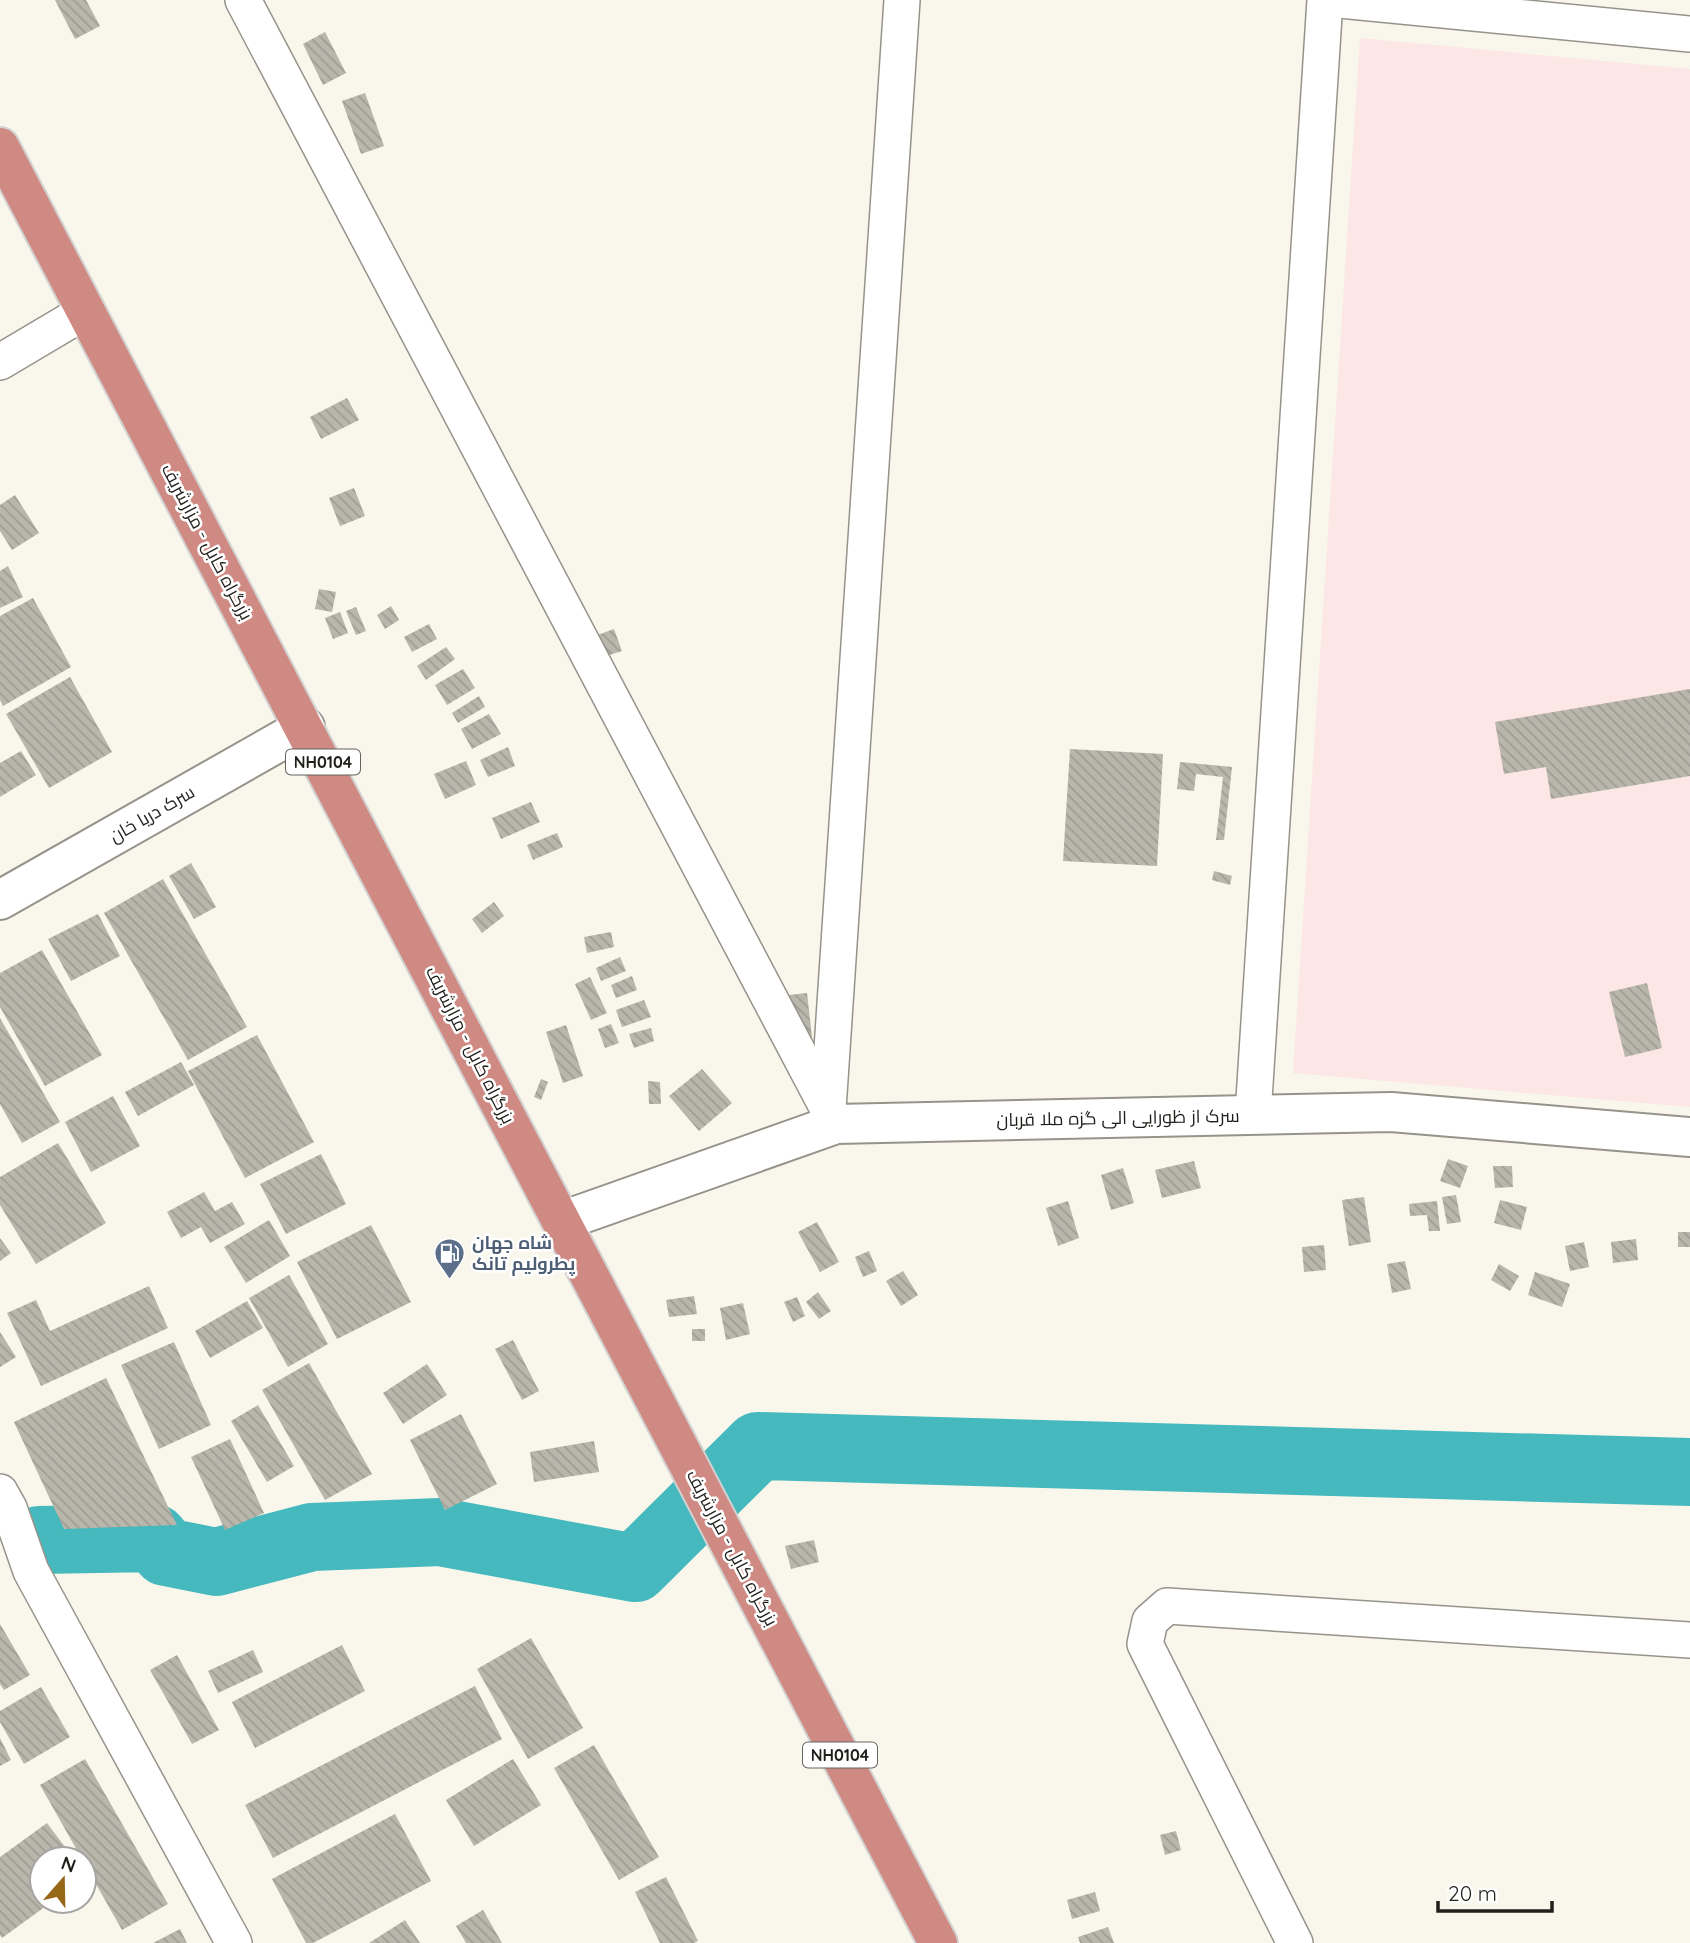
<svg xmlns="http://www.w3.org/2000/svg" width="1690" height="1943" viewBox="0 0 1690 1943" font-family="Quicksand,Cairo,sans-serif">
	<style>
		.education { fill: #fce6e6 }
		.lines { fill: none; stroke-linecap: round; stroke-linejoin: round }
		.river { stroke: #45b9bd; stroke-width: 68 }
		.building { fill: url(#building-back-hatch) }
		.minor-casing { stroke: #96938a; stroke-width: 38 }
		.tertiary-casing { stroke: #96938a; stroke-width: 42 }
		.trunk-casing { stroke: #d2d2d1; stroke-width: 42 }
		.minor { stroke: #fff; stroke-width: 35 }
		.tertiary { stroke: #fff; stroke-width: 38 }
		.trunk { stroke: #d08a84; stroke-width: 38 }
		.labels { text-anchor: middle; stroke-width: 5; stroke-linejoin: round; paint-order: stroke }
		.shield { fill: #fff; stroke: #63625f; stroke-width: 2 }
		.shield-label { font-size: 16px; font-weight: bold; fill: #201f1b }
		.street-label { font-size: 18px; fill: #201f1b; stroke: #fff }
		.service-label { font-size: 18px; font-weight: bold; fill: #4e5e75; stroke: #fff; text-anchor: start }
	</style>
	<defs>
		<pattern id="building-back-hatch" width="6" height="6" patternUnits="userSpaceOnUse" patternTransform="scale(1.75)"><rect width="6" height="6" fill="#b9b6ac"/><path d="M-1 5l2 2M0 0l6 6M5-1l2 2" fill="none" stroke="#9f9c93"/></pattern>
	</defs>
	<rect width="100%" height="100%" fill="#f9f6ec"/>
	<polygon class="education" points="1360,38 1690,69 1690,1107 1293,1073"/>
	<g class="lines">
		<polyline class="river" points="39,1540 154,1538 166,1552 216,1562 312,1537 440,1532 635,1568 758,1446 1690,1472"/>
	</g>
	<g class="building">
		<polygon points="55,0 86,0 100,26 75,39"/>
		<polygon points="325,32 346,73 323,85 303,44"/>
		<polygon points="365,93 384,146 361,154 342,101"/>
		<polygon points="347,398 359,420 321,439 310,417"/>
		<polygon points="354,488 365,516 340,526 329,498"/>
		<polygon points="15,495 39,533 12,550 0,531 0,505"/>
		<polygon points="8,566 23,597 0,608 0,571"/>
		<polygon points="319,589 336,592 332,612 315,609"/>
		<polygon points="33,598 71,667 3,706 0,700 0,616"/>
		<polygon points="391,606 399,620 385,629 377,615"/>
		<polygon points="356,607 366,631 356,635 346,611"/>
		<polygon points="340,612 348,633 333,639 325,618"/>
		<polygon points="429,624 437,639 412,652 404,637"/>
		<polygon points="614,629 622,651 600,658 592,637"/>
		<polygon points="446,647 455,659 426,680 417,666"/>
		<polygon points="463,669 475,688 447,705 435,685"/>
		<polygon points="70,677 112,752 49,788 6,714"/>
		<polygon points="1690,689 1690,776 1551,799 1546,767 1504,774 1495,722"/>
		<polygon points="479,696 485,707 458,723 452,713"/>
		<polygon points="489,714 501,734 472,749 461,729"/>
		<polygon points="508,747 515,766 488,777 480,760"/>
		<polygon points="1070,749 1163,754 1157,866 1063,861"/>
		<polygon points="21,751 36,775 0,797 0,763"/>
		<polygon points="466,761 476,785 445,799 434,774"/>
		<polygon points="1180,762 1232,767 1224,840 1216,840 1223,777 1196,774 1194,791 1177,789"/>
		<polygon points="531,802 540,822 501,839 492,818"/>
		<polygon points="557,833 563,847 533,860 527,845"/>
		<polygon points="191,863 216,907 194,919 169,876"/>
		<polygon points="1214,871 1232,876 1230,885 1212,880"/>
		<polygon points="163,879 247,1027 188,1060 104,913"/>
		<polygon points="494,902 504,916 482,933 472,919"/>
		<polygon points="98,914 120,956 71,981 48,939"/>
		<polygon points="611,932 614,947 587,953 584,937"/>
		<polygon points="42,950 102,1055 45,1086 0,1007 0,973"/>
		<polygon points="620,957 626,971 601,981 596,968"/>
		<polygon points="632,976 637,990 616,998 611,985"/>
		<polygon points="590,977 607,1013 591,1020 575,984"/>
		<polygon points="1647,983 1662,1048 1625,1057 1609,992"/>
		<polygon points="807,993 812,1037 794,1039 789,995"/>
		<polygon points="644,1000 651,1017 622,1027 616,1010"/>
		<polygon points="0,1018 60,1122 22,1143 0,1104"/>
		<polygon points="611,1024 619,1043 605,1048 598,1029"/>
		<polygon points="566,1025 583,1076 563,1083 546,1032"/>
		<polygon points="651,1028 654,1041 634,1048 629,1034"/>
		<polygon points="257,1035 314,1142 245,1178 188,1071"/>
		<polygon points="181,1062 194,1085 138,1116 125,1092"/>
		<polygon points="702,1069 732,1103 699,1131 669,1096"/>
		<polygon points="541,1079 548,1082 541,1100 534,1097"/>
		<polygon points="648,1081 660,1082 661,1104 649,1104"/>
		<polygon points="113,1096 140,1146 91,1172 65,1122"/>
		<polygon points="58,1143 106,1223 36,1264 0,1205 0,1177"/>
		<polygon points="321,1154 346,1204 286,1234 260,1184"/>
		<polygon points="1448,1159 1468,1166 1460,1188 1440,1181"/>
		<polygon points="1194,1161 1201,1188 1162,1198 1155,1170"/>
		<polygon points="1493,1166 1512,1166 1513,1187 1495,1188"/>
		<polygon points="1123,1168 1134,1203 1111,1210 1101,1175"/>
		<polygon points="204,1192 215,1211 232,1202 245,1224 210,1243 201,1227 181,1238 167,1212"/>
		<polygon points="1456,1195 1461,1222 1447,1224 1442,1197"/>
		<polygon points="1364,1197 1371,1242 1349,1246 1342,1200"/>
		<polygon points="1500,1200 1527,1207 1521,1230 1494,1223"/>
		<polygon points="1068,1201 1079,1238 1058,1246 1046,1208"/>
		<polygon points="1437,1201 1440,1231 1429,1231 1427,1215 1410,1216 1409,1204"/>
		<polygon points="269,1220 290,1256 246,1283 224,1247"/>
		<polygon points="817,1222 839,1262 820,1272 798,1232"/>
		<polygon points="371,1225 411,1302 337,1339 297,1262"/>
		<rect x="1678" y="1232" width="12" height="15"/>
		<polygon points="0,1238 11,1253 0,1261"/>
		<polygon points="1636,1239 1638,1260 1613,1263 1611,1242"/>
		<polygon points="1584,1242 1589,1267 1570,1271 1565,1246"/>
		<polygon points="1324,1245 1326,1270 1304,1272 1302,1247"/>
		<polygon points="869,1251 877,1271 863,1277 855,1257"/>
		<polygon points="1405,1261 1411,1289 1392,1293 1387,1264"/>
		<polygon points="1499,1264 1519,1276 1510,1291 1491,1280"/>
		<polygon points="903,1271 918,1295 901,1306 886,1281"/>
		<polygon points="1535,1272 1570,1284 1562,1307 1528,1295"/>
		<polygon points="289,1275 328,1344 288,1367 249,1298"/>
		<polygon points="149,1286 168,1328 41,1386 7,1313 36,1300 50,1331"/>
		<polygon points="818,1292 831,1311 819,1319 806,1302"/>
		<polygon points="694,1296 697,1314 669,1317 666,1300"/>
		<polygon points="797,1297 805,1316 793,1322 784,1302"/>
		<polygon points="247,1301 263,1328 210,1358 195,1331"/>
		<polygon points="743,1303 750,1334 726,1340 720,1308"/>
		<rect x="692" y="1329" width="13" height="12"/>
		<polygon points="0,1332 16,1357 0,1367"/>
		<polygon points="513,1340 539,1391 522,1400 495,1349"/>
		<polygon points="174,1342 211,1425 159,1449 121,1365"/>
		<polygon points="309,1363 372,1474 325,1500 262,1390"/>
		<polygon points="427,1364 447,1395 403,1424 383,1393"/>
		<polygon points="106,1378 177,1525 64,1529 14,1422"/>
		<polygon points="258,1405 294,1466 267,1482 231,1421"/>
		<polygon points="461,1414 497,1484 445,1510 410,1440"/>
		<polygon points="230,1439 264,1513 225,1530 191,1457"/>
		<polygon points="594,1441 599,1472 534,1482 530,1452"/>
		<polygon points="814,1540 819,1562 791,1569 785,1546"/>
		<polygon points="0,1624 30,1675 4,1690 0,1684"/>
		<polygon points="531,1638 583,1728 528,1759 477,1669"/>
		<polygon points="342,1645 365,1691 255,1748 232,1702"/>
		<polygon points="253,1650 263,1672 218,1693 208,1671"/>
		<polygon points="177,1655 219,1730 192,1744 150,1670"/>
		<polygon points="475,1686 502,1739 273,1858 245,1805"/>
		<polygon points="41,1687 70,1737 24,1764 0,1722 0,1711"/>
		<polygon points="0,1738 11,1760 0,1766"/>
		<polygon points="594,1745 659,1857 619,1880 554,1768"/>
		<polygon points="85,1759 168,1904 122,1930 84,1863 84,1859 82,1859 40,1785"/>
		<polygon points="513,1759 541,1805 474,1846 446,1800"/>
		<polygon points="395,1814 431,1881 313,1943 306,1943 272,1879"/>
		<polygon points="47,1823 74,1859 42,1859 42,1901 53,1901 2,1938 0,1935 0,1857"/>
		<polygon points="1176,1831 1181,1850 1165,1855 1160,1835"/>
		<polygon points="666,1877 698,1941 694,1943 660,1943 635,1892"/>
		<polygon points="1095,1892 1100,1911 1072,1919 1067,1900"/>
		<polygon points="483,1910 502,1943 466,1943 456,1926"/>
		<polygon points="405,1920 420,1943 369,1943"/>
		<polygon points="1108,1927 1114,1943 1080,1943 1078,1937"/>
		<polygon points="180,1929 187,1943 153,1943"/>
	</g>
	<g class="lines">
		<defs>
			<g id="minor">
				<polyline points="243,0 836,1124"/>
				<polyline points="1340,0 1690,34"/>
				<polyline points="0,362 86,311"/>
				<polyline points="828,1109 902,0"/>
				<polyline points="1253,1115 1325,0"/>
				<polyline points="0,1492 9,1508 31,1571 234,1943"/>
				<polyline points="1295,1943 1145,1644 1150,1621 1167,1606 1690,1640"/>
			</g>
			<g id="tertiary">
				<polyline points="0,900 305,727"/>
				<polyline points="562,1221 836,1124 1391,1112 1690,1137"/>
			</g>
			<polyline id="trunk" points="0,147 938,1943"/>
		</defs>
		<use href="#minor" class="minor-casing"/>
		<use href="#tertiary" class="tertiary-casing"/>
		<use href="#trunk" class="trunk-casing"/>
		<use href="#minor" class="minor"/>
		<use href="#tertiary" class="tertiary"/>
		<use href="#trunk" class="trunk"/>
	</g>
	<defs>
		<symbol id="fuel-pin" viewBox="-11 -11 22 30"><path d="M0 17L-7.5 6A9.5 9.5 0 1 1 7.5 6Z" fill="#5c6f8a" stroke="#fff"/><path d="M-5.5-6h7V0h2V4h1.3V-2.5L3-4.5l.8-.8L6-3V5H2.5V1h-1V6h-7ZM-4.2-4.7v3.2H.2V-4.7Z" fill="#fff"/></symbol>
	</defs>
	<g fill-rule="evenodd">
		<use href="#fuel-pin" x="432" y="1236" width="35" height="47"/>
	</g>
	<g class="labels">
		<g class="shield">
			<rect x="286" y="749.5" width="74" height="25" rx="5"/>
			<rect x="803" y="1742.5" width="74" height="25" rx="5"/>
		</g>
		<g class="shield-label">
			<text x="323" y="768">NH0104</text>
			<text x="840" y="1761">NH0104</text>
		</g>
		<g class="street-label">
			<text transform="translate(207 542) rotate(62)" y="6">بزرگراه کابل - مزارشریف</text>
			<text transform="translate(152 814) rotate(-30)" y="6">سرک دریا خان</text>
			<text transform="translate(470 1045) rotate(63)" y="6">بزرگراه کابل - مزارشریف</text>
			<text transform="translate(1118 1118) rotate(-1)" y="6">سرک از ظورایی الی گزه ملا قربان</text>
			<text transform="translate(732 1548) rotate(62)" y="6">بزرگراه کابل - مزارشریف</text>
		</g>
		<g class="service-label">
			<text x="472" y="1249">شاه جهان<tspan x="472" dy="21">پطرولیم تانک</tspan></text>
		</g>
	</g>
	<g transform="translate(63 1880) rotate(20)"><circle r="33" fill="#ffffff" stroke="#a6a5a4" stroke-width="2"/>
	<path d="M0-5L12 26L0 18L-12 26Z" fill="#966716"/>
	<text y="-10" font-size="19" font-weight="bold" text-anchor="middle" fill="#201f1b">N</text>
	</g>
	<path d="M1438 1901v10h114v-10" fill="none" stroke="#201f1b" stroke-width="3.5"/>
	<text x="1448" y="1901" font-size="21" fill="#201f1b" stroke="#ffffff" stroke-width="5" paint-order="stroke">20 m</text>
</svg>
